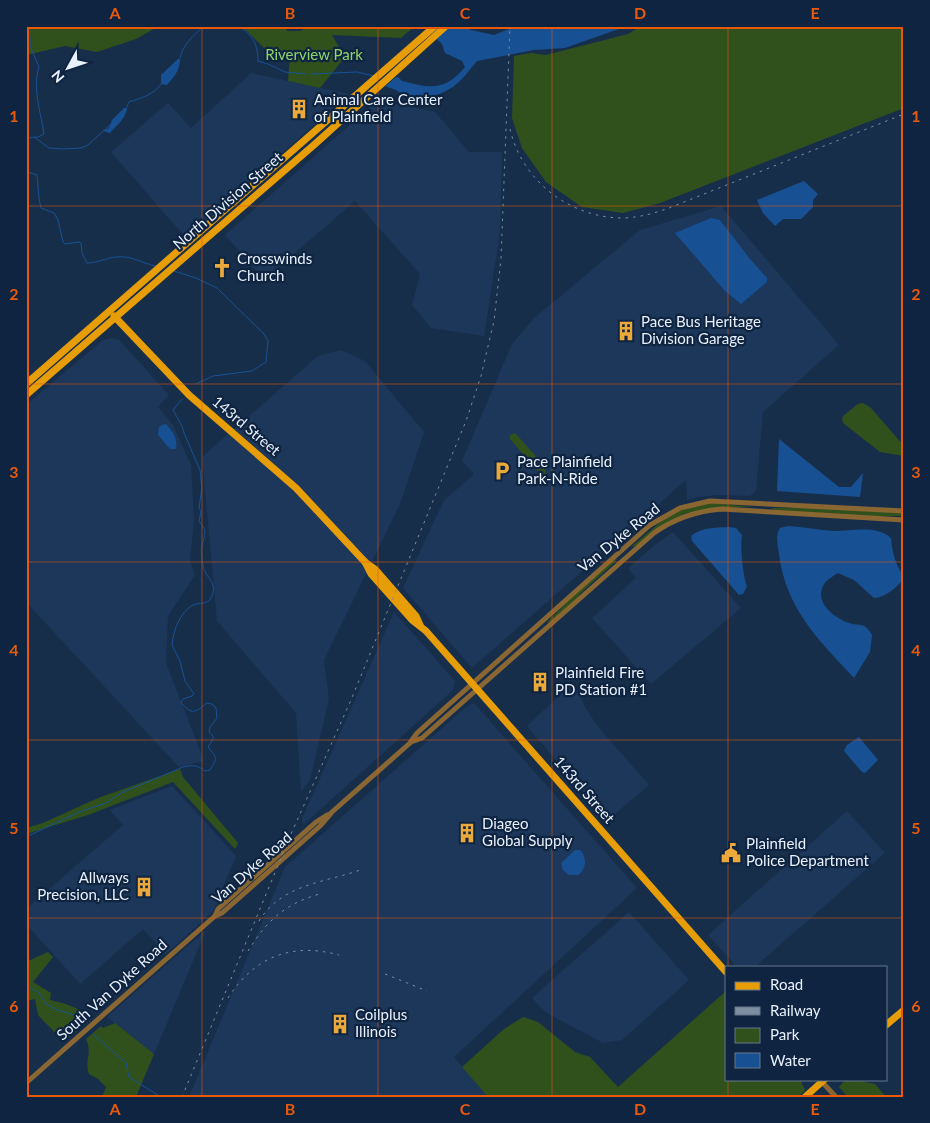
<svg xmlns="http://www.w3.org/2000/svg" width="930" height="1123" viewBox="0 0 930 1123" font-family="Lato,sans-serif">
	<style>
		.built { fill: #1c375a }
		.green { fill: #31511c }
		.water { fill: #175194 }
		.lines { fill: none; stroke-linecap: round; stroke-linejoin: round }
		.stream { stroke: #175194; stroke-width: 1 }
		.minor { stroke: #8a6732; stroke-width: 5 }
		.major { stroke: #e79d07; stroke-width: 7 }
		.rail { stroke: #7c8ca1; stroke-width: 1; stroke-dasharray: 2.5 5; stroke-linecap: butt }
		.grid { fill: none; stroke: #e8590c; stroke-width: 1; stroke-opacity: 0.55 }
		.labels { text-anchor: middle; stroke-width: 4.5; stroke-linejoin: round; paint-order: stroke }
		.park-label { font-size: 15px; fill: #91d46a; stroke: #0e2440 }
		.poi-label { font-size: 15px; fill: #e8f1fc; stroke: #0e2440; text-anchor: start }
		.street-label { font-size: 15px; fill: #e8f1fc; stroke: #0e2440 }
		.neatline { fill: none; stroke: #e8590c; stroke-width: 2 }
		.grid-label { font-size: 16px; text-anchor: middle; font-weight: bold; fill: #e8590c }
	</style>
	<rect width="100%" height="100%" fill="#172e4b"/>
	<g class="built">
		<polygon points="251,73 349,94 186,238 111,152 168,103 191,128"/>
		<polygon points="378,100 435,112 469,152 502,152 500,233 484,336 431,328 412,305 420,274 355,201 264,280 225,235"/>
		<polygon points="721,206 839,345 763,412 756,491 750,496 718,495 698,497 687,500 686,480 472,668 403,588 444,500 474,474 462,461 512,344 534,318 640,230"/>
		<polygon points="112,338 119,340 169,395 158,407 173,425 191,465 194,521 190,561 195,575 168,616 166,663 204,761 179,767 26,602 26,405 103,340"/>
		<polygon points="341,350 365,361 424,432 400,504 324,660 329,699 310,780 301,792 296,713 217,621 202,457 318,356"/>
		<polygon points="673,532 741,608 651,684 592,618 636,578 628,568 656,544"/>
		<polygon points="394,612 455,681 453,690 303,825 302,819"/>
		<polygon points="573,683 586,709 599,728 649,785 608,820 527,726"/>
		<polygon points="474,703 637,888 454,1057 488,1097 189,1097 285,867 466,707"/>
		<polygon points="172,786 236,856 213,911 166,954 143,929 80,984 26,924 26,909 123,825 110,810"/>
		<polygon points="847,811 885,853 755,967 737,967 708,935"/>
		<polygon points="629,912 689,980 622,1040 603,1043 545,1012 532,998"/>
		<polygon points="206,930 154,1054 107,1017"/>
	</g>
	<g class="green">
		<polygon points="26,26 159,26 136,39 97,52 65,46 26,55"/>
		<polygon points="242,26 285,26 287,31 300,31 310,26 415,26 401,38 332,35 345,57 320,88 288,81 290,55 268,52"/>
		<polygon points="641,26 904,26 904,108 660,203 623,213 582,207 546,182 522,148 512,118 514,56 531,53 546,55 628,34"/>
		<polygon points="863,403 871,408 904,446 904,456 880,452 843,423 842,419 843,416 858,404"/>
		<polygon points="515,433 544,465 546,470 545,474 541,475 510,439 510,435"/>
		<polygon points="710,503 754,507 718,507 685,514 638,545 631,547 664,519 680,510"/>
		<polygon points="773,508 820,508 904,513 904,516 851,516 775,510 771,509"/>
		<path d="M615,559H617L614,563C604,572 594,581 584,590C573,601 562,618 546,623L590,580Z"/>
		<polygon points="180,769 183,777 238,843 235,849 173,782 88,815 26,834 26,828 43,823 98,798"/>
		<polygon points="48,952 53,957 33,982 51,993 50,1000 66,1004 87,1013 90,1016 88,1021 64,1042 38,1015 35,999 26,1001 26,962"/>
		<polygon points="726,991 726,1079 800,1079 805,1090 798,1097 488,1097 462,1067 504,1029 523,1017 538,1022 575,1052 590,1057 618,1087"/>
		<path d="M115,1023L154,1054L136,1097H102L106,1087L98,1079L89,1074C84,1059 93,1055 86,1039L101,1026L103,1028Z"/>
		<polygon points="846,1079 862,1079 864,1082 875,1084 886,1097 848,1097 839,1087"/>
	</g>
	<g class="water">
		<path d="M427,26H464L471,30L494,35L509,29L537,26H627L565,48L534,50L477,61L463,78L453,87L442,93L426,99L408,98L396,90L385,86L395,78L398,77L402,81C430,88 444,92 465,67L462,61L445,53L442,44L426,29Z"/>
		<path d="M178,59H180C180,70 174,77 167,85L161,84V75Z"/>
		<path d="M124,108H127C126,118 116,126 110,133L103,131L109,128L112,120Z"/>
		<polygon points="804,181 818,194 813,200 813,207 801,219 783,219 775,226 763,213 757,200"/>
		<polygon points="711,218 720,220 750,259 767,278 767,282 741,304 725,291 675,233"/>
		<path d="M166,424C173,432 178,439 176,449H170L158,435L159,427L162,425Z"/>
		<polygon points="779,439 839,487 851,487 863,473 860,497 777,491"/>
		<path d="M788,526C803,527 819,530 834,531C853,531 876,525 891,538C892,552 896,566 904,577C900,586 884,598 874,598L854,580L838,573C830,578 822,582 821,593C820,607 837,619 849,623C854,625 860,624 864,626C868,628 870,632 872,635L870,652L854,678C818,639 786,609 779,554C778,545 775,535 780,528Z"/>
		<path d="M729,527L736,528L742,535C740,545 743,577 747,586L743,594L739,595L692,541L691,536C702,527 715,528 729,527Z"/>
		<polygon points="859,737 878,760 865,773 862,772 844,751 847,745"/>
		<path d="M575,850H580C587,857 587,869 578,875H569L563,870L561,863Z"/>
	</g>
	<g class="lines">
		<g class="stream">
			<path d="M238,26C253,34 258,45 258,61L268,64L285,72L306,74"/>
			<path d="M180,58C183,44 193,36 204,26"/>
			<polyline points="311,74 357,72 374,76"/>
			<path d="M126,109L129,102C141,98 154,95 162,83"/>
			<polyline points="34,137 49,148 63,149 81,148 88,145 111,124"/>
			<path d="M26,138L38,137L44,134C41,113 32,88 39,67L30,46V37L27,26"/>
			<path d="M26,158L28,172L37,175L39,198L41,208L54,213L58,220L63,242L65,244L79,242L81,243L82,253L87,263C97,263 106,258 116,257C130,255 142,263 155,266"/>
			<polyline points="174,271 196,278 217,288 264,334 268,341 266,362 252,371 213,376 196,384"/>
			<path d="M26,837L79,812L106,803L121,793L183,767C192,765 198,765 205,771L210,770C219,756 216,758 208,747L213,739V736L209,732L210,727L217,718L216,708L212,704L207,703C194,713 193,715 181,703L183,699L192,696L194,694L185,681L180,661L172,645C173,631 180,612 193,605C200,602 207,605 211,598C219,582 205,578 203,566C202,560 201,552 202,546C203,541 205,536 205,531C204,527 201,524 199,521L201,512L199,508L202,488L200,470L184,433L182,426L173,410L182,399"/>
			<polyline points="26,985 39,993 45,1003 55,1009 74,1015 84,1024"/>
			<polyline points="93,1034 126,1063 129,1077 161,1097"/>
		</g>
		<g class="minor">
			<path d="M411,742L422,738L654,533C675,518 697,511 722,509L904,520"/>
			<polyline points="215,916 218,909 316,822 327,815"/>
			<polyline points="822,1082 836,1097"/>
			<polyline points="26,1083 215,916 222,913 320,826 332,812 410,743 417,733 650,525 680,508 710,501 904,511"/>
		</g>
		<g class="major">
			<polyline points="114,316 189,395 296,488 365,562 375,569 416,616 420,625"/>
			<polyline points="26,384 435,26"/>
			<polyline points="26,395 315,144 446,26"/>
			<polyline points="365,562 371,574 412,620 426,631 726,972"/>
			<polyline points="886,1025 904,1010"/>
			<polyline points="805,1097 825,1079"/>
		</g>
		<g class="rail">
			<path d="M510,129C522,182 572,219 625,218C641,217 655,213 669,208L904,114"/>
			<path d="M259,921C283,883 325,883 363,869"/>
			<path d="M248,951C268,919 286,903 323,893"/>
			<polyline points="385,974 427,991"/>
			<path d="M228,998C254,957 292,942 339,955"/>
			<polyline points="182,1097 291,834 351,700 395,593 466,421 481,376 494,321 501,259 510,26"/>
		</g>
	</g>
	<path class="grid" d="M202,26V1097M378,26V1097M552,26V1097M728,26V967M26,206H904M26,384H904M26,562H904M26,740H904M26,918H904M728,1079V1097"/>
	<defs>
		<symbol id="building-bare" viewBox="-9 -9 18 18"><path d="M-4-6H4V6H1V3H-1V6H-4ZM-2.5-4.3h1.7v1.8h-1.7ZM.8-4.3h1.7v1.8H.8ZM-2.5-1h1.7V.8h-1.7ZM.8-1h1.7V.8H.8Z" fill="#eca93b" stroke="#0e2440" stroke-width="2.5" paint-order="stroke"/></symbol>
		<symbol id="church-bare" viewBox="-9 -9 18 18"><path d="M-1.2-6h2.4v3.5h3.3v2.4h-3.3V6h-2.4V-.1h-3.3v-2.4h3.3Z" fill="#eca93b" stroke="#0e2440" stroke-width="2.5" paint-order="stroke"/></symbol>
		<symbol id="parking-bare" viewBox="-9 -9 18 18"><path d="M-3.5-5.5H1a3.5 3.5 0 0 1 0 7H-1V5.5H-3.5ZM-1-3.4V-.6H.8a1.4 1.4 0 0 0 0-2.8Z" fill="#eca93b" stroke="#0e2440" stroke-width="2.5" paint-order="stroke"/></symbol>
		<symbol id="civic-bare" viewBox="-9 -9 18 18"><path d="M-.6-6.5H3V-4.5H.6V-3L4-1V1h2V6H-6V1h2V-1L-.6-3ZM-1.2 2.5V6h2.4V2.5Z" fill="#eca93b" stroke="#0e2440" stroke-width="2.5" paint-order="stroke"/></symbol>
	</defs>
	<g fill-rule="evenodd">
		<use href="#building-bare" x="285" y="95" width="28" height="28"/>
		<use href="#church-bare" x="208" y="254" width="28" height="28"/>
		<use href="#building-bare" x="612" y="317" width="28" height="28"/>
		<use href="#parking-bare" x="488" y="457" width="28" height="28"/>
		<use href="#building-bare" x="526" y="668" width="28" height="28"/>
		<use href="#building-bare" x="453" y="819" width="28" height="28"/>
		<use href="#civic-bare" x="717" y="839" width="28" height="28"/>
		<use href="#building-bare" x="130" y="873" width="28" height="28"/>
		<use href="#building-bare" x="326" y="1010" width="28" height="28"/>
	</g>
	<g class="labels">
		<g class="park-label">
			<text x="314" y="60">Riverview Park</text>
		</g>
		<g class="poi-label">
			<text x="314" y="105">Animal Care Center<tspan x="314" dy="17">of Plainfield</tspan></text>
			<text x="237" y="264">Crosswinds<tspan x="237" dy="17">Church</tspan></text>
			<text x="641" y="327">Pace Bus Heritage<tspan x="641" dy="17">Division Garage</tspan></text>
			<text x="517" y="467">Pace Plainfield<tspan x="517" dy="17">Park-N-Ride</tspan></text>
			<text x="555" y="678">Plainfield Fire<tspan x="555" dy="17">PD Station #1</tspan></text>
			<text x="482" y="829">Diageo<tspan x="482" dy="17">Global Supply</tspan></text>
			<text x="746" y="849">Plainfield<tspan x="746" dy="17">Police Department</tspan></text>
			<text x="129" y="883" text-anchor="end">Allways<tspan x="129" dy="17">Precision, LLC</tspan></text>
			<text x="355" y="1020">Coilplus<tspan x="355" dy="17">Illinois</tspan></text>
		</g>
		<g class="street-label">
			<text transform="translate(228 201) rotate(-41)" y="5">North Division Street</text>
			<text transform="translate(246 426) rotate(40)" y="5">143rd Street</text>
			<text transform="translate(619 538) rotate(-39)" y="5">Van Dyke Road</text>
			<text transform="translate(584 790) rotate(49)" y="5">143rd Street</text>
			<text transform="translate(252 868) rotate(-41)" y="5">Van Dyke Road</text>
			<text transform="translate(112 990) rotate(-42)" y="5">South Van Dyke Road</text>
		</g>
	</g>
	<rect width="930" height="1123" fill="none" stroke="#0e2440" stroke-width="55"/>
	<rect x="725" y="966" width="162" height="115" fill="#0e2440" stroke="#65768b"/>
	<rect x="735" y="982" width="25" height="8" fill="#e79d07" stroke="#65768b"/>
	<text x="770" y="990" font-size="15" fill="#e8f1fc">Road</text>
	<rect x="735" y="1007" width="25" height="8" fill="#7c8ca1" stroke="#65768b"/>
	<text x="770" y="1016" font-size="15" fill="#e8f1fc">Railway</text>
	<rect x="735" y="1028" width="25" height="15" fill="#31511c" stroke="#65768b"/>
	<text x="770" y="1040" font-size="15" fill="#e8f1fc">Park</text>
	<rect x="735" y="1053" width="25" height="15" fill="#175194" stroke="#65768b"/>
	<text x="770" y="1066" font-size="15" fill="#e8f1fc">Water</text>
	<g transform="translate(68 68) rotate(230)" stroke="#0e2440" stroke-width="4" paint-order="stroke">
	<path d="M0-4L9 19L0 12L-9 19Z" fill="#e8f1fc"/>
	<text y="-8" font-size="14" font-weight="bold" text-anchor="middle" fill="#e8f1fc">N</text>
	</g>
	<rect x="28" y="28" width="874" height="1068" class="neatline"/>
	<g class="grid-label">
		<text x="115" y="19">A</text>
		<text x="290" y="19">B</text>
		<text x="465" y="19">C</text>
		<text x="640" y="19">D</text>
		<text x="815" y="19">E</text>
		<text x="14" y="122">1</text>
		<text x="916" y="122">1</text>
		<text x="14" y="300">2</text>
		<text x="916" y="300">2</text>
		<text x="14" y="478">3</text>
		<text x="916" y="478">3</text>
		<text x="14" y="656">4</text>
		<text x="916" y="656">4</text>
		<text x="14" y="834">5</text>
		<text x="916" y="834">5</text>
		<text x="14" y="1012">6</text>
		<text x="916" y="1012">6</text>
		<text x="115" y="1115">A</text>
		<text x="290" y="1115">B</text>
		<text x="465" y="1115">C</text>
		<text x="640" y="1115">D</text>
		<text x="815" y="1115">E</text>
	</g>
</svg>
